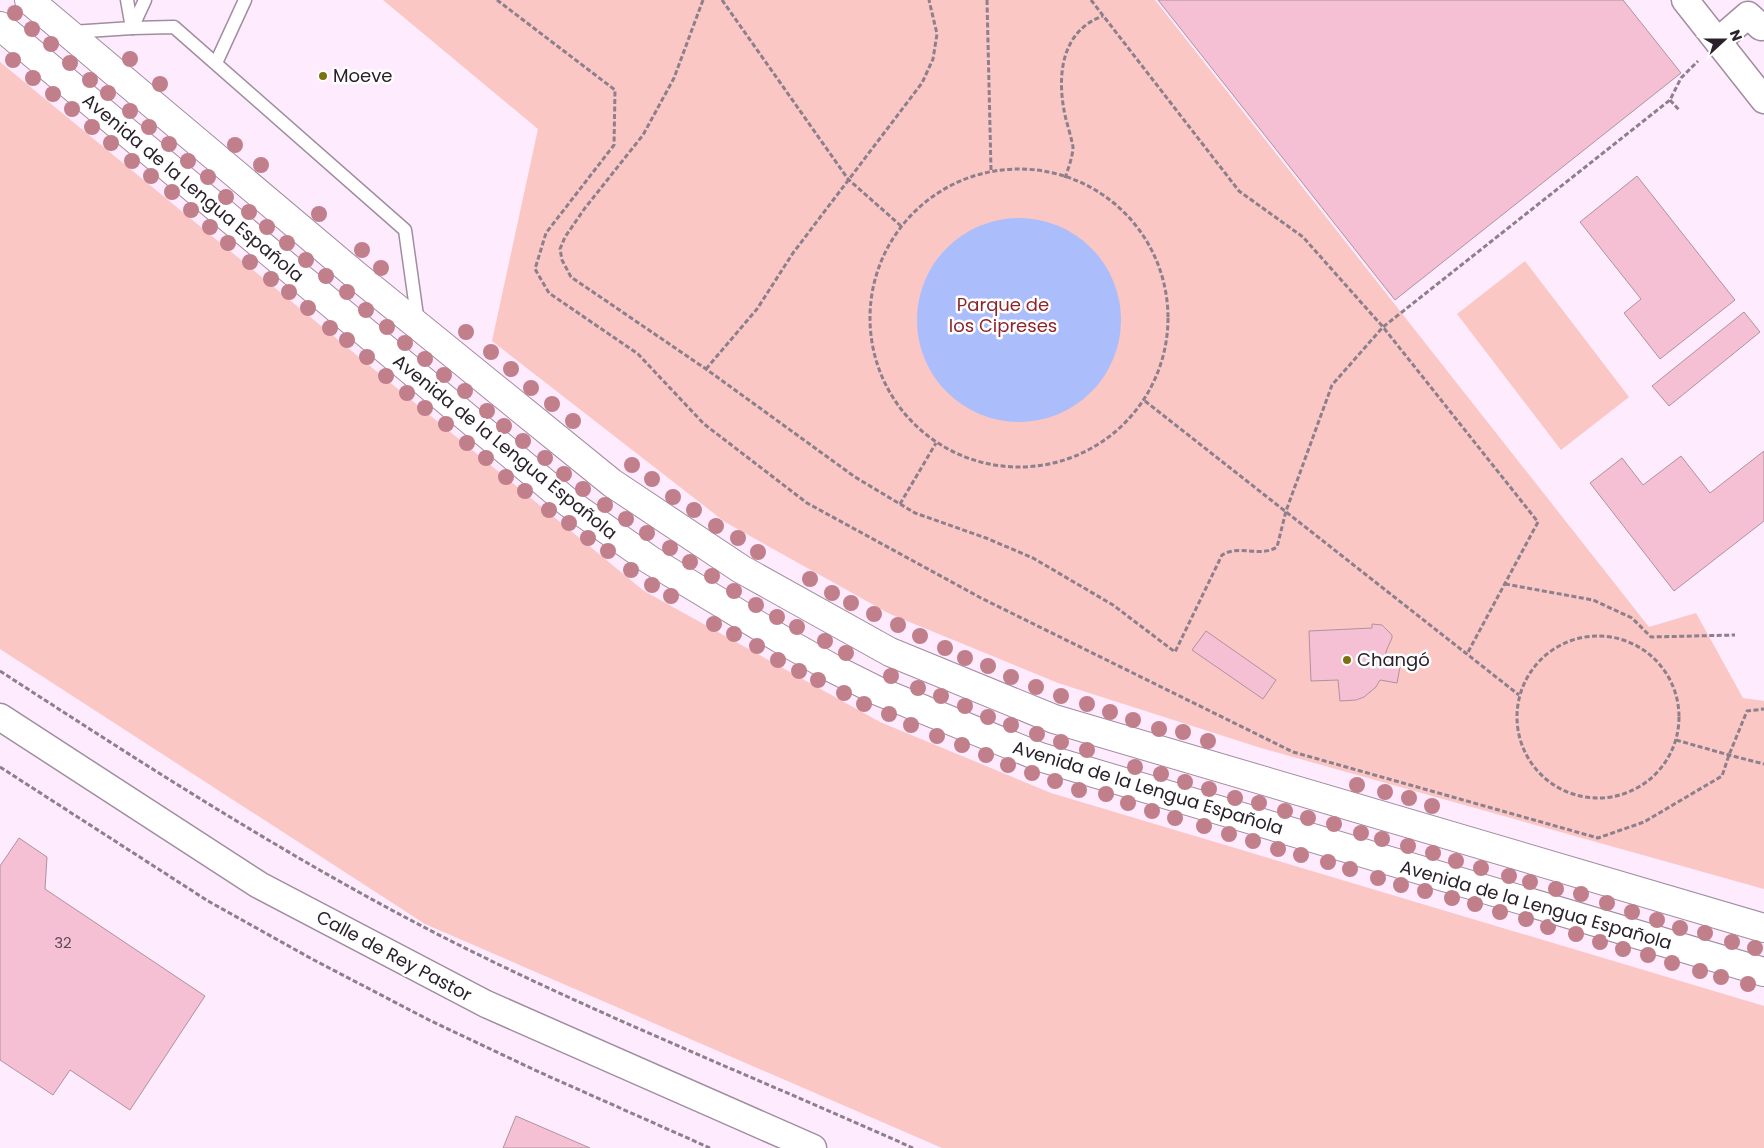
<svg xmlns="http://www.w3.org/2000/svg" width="1764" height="1148" viewBox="0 0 1764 1148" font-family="Poppins,sans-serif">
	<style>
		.green { fill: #fac7c5 }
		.water { fill: #acbdfb }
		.building { fill: #f5bfd4; stroke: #af929d }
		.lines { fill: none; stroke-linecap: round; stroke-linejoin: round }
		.lane-casing { stroke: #a18da1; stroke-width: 15 }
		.street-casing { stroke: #a18da1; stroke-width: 29 }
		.highway-casing { stroke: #a18da1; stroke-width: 30 }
		.path { stroke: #8d7f8c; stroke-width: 3; stroke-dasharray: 5 2.5; stroke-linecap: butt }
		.lane { stroke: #fff; stroke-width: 12 }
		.street { stroke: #fff; stroke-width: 26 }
		.highway { stroke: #fff; stroke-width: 28 }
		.tree { fill: #c17e8b }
		.poi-dot { fill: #7a7111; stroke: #fff; stroke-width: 2 }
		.labels { text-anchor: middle; stroke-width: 5; stroke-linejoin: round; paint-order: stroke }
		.number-label { font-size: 15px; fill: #5d4954 }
		.poi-label { font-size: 18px; fill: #2a222a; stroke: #fff; text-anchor: start }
		.street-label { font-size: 18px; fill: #2a222a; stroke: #fff }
		.park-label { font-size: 18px; fill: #8f242d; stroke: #fff }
	</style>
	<rect width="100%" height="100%" fill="#feebfd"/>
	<g class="green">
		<polygon points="383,0 1155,0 1649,627 1696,613 1743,698 1764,701 1764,889 1261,748 1058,683 890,614 725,522 492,341 538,129"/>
		<polygon points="0,62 644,591 880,722 1051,793 1764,1006 1764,1148 942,1148 425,924 0,649"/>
		<polygon points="1525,261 1629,397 1561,450 1457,314"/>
	</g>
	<circle class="water" cx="1019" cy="320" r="102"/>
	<g class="building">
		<polygon points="1158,0 1623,0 1681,73 1395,300"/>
		<polygon points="1637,176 1735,300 1660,359 1624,313 1641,299 1580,222"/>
		<polygon points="1744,312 1760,332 1669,406 1652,386"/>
		<polygon points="1764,451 1764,521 1674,591 1590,483 1622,458 1643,485 1681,456 1710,493"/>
		<polygon points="1372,624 1382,625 1392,635 1392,638 1387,649 1383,663 1400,667 1397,683 1380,680 1376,687 1364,697 1356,700 1340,701 1338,680 1311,681 1309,631 1372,628"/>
		<polygon points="1206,631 1276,680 1263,699 1192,650"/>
		<polygon points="19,838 47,857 45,889 205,996 130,1110 70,1070 53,1095 0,1060 0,866"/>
		<polygon points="516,1116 590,1148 503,1148"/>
	</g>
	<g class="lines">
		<defs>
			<g id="lane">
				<polyline points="127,0 132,28 174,27 405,230 418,323"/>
				<polyline points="72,32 132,28 145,0"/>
				<polyline points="216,63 245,0"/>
			</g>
			<g id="street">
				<polyline points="1685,0 1764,100"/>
				<polyline points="1718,41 1748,15 1761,27 1764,25"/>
				<polyline points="0,717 259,885 486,1004 813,1148"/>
			</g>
			<g id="highway">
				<polyline points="29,0 352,272 612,483 741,569 890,652 1054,719 1764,928"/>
				<polyline points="0,26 569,503 650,560 784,641 832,668 878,691 1040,757 1764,972"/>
			</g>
		</defs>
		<use href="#lane" class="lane-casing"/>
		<use href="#street" class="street-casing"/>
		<use href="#highway" class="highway-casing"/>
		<g class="path">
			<polyline points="497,0 615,90 614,145 546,233 535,269 549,293 638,354 704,424 807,503 981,598 1293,752 1598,838 1644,822 1722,776 1729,755 1747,711 1764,709"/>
			<path d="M703,0L674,78L643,135L585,208L565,237L560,249L562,260L571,277L706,369L855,477L915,513L986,538L1033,558L1113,605L1175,652L1222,555C1240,544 1259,558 1277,547L1286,511L1332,385L1383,327L1670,100L1681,78L1698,61"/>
			<polyline points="722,0 848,179 901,226"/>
			<polyline points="987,0 991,170"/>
			<polyline points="1091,0 1239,191 1303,237 1383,327 1538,522 1467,654"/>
			<polyline points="1670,100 1680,111"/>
			<circle cx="1019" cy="318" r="149"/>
			<path d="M1065,178C1068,169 1073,156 1073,147C1071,135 1066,122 1064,110C1057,72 1063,30 1103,16"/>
			<polyline points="706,369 757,309 793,253 922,83 933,59 937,34 929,0"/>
			<polyline points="1145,401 1519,695"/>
			<polyline points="900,504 936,443"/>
			<polyline points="1505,584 1593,600 1632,618 1651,637 1735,635"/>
			<circle cx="1598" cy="717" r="81"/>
			<path d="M0,671C145,765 290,859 445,938C597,1015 757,1078 913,1148"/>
			<polyline points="1676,740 1729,755 1764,764"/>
			<polyline points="0,767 208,901 312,959 429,1020 539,1072 710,1148"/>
		</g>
		<use href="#lane" class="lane"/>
		<use href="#street" class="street"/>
		<use href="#highway" class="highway"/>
	</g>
	<g class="tree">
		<circle cx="15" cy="13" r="8"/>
		<circle cx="32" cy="29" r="8"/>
		<circle cx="51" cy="44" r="8"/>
		<circle cx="130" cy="59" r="8"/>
		<circle cx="13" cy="60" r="8"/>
		<circle cx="70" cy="63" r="8"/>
		<circle cx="33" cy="78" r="8"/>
		<circle cx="90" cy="80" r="8"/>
		<circle cx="160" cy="84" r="8"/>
		<circle cx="108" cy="93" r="8"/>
		<circle cx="53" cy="94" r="8"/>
		<circle cx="72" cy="109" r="8"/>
		<circle cx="130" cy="111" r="8"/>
		<circle cx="92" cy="127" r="8"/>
		<circle cx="149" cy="127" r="8"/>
		<circle cx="111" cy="143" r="8"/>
		<circle cx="169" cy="144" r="8"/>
		<circle cx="235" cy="145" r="8"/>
		<circle cx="132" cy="161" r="8"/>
		<circle cx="188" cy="161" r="8"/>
		<circle cx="261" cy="165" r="8"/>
		<circle cx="151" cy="176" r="8"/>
		<circle cx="208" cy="177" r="8"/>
		<circle cx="172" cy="192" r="8"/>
		<circle cx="226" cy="197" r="8"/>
		<circle cx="191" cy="210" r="8"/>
		<circle cx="249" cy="212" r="8"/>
		<circle cx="319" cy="214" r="8"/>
		<circle cx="210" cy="227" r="8"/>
		<circle cx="267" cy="227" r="8"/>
		<circle cx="228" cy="243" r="8"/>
		<circle cx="287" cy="243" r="8"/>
		<circle cx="362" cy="250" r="8"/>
		<circle cx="306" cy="260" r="8"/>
		<circle cx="250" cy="262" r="8"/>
		<circle cx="381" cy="268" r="8"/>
		<circle cx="326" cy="276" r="8"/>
		<circle cx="271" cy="279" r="8"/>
		<circle cx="289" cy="292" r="8"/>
		<circle cx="347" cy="292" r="8"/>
		<circle cx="308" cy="308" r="8"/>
		<circle cx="366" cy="310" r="8"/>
		<circle cx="387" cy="327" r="8"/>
		<circle cx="330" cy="328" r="8"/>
		<circle cx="466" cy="332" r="8"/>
		<circle cx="347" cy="340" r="8"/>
		<circle cx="405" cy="343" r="8"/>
		<circle cx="491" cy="352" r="8"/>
		<circle cx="367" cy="357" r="8"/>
		<circle cx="425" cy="359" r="8"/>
		<circle cx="511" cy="369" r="8"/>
		<circle cx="444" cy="375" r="8"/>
		<circle cx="386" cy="376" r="8"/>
		<circle cx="531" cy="388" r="8"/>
		<circle cx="465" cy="391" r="8"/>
		<circle cx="407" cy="393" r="8"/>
		<circle cx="552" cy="404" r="8"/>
		<circle cx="425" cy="408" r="8"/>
		<circle cx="487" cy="411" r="8"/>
		<circle cx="573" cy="421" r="8"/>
		<circle cx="446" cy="424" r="8"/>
		<circle cx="504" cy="426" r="8"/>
		<circle cx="523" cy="441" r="8"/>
		<circle cx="467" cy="443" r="8"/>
		<circle cx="486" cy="458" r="8"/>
		<circle cx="545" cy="458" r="8"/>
		<circle cx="632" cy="465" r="8"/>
		<circle cx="564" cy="474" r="8"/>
		<circle cx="506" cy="477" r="8"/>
		<circle cx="652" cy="479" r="8"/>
		<circle cx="583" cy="489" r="8"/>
		<circle cx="525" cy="491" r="8"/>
		<circle cx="673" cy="497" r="8"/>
		<circle cx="605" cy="505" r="8"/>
		<circle cx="549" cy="510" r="8"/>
		<circle cx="694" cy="510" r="8"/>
		<circle cx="626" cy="519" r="8"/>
		<circle cx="569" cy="523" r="8"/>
		<circle cx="716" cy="526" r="8"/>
		<circle cx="647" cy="533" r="8"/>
		<circle cx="588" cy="538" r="8"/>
		<circle cx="738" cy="538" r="8"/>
		<circle cx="670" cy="548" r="8"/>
		<circle cx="608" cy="551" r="8"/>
		<circle cx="758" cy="552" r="8"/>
		<circle cx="690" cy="562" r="8"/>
		<circle cx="631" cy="570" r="8"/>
		<circle cx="712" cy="576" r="8"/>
		<circle cx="810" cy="579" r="8"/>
		<circle cx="652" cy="585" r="8"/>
		<circle cx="734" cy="591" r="8"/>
		<circle cx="832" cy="593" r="8"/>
		<circle cx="671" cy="596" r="8"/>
		<circle cx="851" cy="603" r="8"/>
		<circle cx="756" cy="605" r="8"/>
		<circle cx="874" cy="614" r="8"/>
		<circle cx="777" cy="617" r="8"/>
		<circle cx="714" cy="624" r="8"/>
		<circle cx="898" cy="625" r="8"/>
		<circle cx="797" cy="627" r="8"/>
		<circle cx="734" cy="634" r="8"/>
		<circle cx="920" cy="636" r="8"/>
		<circle cx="825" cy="641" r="8"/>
		<circle cx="757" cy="646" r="8"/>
		<circle cx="945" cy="648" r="8"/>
		<circle cx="846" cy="653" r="8"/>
		<circle cx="965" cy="658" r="8"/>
		<circle cx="778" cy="660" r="8"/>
		<circle cx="988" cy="666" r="8"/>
		<circle cx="799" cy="671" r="8"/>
		<circle cx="891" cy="676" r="8"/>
		<circle cx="1011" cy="677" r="8"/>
		<circle cx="818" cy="680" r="8"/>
		<circle cx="1036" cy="687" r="8"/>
		<circle cx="918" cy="688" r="8"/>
		<circle cx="844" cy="693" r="8"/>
		<circle cx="941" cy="696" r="8"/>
		<circle cx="1061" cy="696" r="8"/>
		<circle cx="864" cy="704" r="8"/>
		<circle cx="1087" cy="704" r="8"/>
		<circle cx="965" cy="706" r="8"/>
		<circle cx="1110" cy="712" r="8"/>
		<circle cx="889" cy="714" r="8"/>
		<circle cx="988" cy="717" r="8"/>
		<circle cx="1133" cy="720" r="8"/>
		<circle cx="911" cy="725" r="8"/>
		<circle cx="1011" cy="725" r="8"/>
		<circle cx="1159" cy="729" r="8"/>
		<circle cx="1183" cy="732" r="8"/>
		<circle cx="1037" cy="734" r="8"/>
		<circle cx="937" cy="736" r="8"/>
		<circle cx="1208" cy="741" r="8"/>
		<circle cx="1061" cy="742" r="8"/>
		<circle cx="962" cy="745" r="8"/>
		<circle cx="1087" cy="750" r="8"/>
		<circle cx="986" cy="755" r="8"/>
		<circle cx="1008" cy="765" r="8"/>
		<circle cx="1135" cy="767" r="8"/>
		<circle cx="1032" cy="773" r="8"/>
		<circle cx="1161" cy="774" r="8"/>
		<circle cx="1055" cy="781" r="8"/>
		<circle cx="1185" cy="782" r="8"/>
		<circle cx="1357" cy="785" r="8"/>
		<circle cx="1209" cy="789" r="8"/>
		<circle cx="1079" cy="790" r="8"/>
		<circle cx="1385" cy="792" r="8"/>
		<circle cx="1106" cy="794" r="8"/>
		<circle cx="1235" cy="798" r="8"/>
		<circle cx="1409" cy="798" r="8"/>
		<circle cx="1128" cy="803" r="8"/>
		<circle cx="1259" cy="803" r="8"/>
		<circle cx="1432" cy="806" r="8"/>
		<circle cx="1152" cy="811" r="8"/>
		<circle cx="1285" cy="811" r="8"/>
		<circle cx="1175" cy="818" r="8"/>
		<circle cx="1308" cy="818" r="8"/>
		<circle cx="1334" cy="824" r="8"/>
		<circle cx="1204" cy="826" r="8"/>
		<circle cx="1361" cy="833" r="8"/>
		<circle cx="1229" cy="834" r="8"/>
		<circle cx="1382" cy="839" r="8"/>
		<circle cx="1253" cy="841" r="8"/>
		<circle cx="1408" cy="846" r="8"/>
		<circle cx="1278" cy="849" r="8"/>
		<circle cx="1433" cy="853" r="8"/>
		<circle cx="1301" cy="855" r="8"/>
		<circle cx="1456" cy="861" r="8"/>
		<circle cx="1328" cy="862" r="8"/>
		<circle cx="1481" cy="868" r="8"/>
		<circle cx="1350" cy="869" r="8"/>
		<circle cx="1509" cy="876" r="8"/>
		<circle cx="1378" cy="878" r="8"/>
		<circle cx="1530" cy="882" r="8"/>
		<circle cx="1401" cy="885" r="8"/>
		<circle cx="1556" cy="889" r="8"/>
		<circle cx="1425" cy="891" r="8"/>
		<circle cx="1581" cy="894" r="8"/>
		<circle cx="1452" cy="898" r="8"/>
		<circle cx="1607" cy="903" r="8"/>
		<circle cx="1475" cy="904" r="8"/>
		<circle cx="1500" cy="912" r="8"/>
		<circle cx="1632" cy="912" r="8"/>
		<circle cx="1526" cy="919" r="8"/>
		<circle cx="1657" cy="920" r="8"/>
		<circle cx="1548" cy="927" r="8"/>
		<circle cx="1680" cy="928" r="8"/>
		<circle cx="1705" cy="933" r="8"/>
		<circle cx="1576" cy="934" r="8"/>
		<circle cx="1600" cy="942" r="8"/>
		<circle cx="1732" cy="942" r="8"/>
		<circle cx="1755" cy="948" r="8"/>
		<circle cx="1623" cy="949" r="8"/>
		<circle cx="1648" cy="955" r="8"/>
		<circle cx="1672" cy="963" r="8"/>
		<circle cx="1700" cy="971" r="8"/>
		<circle cx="1721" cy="977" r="8"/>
		<circle cx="1748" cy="984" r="8"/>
	</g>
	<g class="poi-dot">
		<circle cx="323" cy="76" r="5"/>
		<circle cx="1347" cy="660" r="5"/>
	</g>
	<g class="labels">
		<g class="number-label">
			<text x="63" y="948">32</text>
		</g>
		<g class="poi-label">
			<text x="333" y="82">Moeve</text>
			<text x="1357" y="666">Changó</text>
		</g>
		<g class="street-label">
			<text transform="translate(193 188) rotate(40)" y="6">Avenida de la Lengua Española</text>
			<text transform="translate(505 447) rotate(39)" y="6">Avenida de la Lengua Española</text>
			<text transform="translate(1148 788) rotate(17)" y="6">Avenida de la Lengua Española</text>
			<text transform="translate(1536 905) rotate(16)" y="6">Avenida de la Lengua Española</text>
			<text transform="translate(394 956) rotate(28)" y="6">Calle de Rey Pastor</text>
		</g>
		<g class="park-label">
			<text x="1003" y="311">Parque de<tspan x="1003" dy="21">los Cipreses</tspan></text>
		</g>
	</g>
	<g transform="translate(1724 40) rotate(69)" stroke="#ffffff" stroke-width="4" paint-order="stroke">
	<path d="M0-4L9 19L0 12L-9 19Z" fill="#2a222a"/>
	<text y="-8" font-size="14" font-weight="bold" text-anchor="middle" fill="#2a222a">N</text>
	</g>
</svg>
